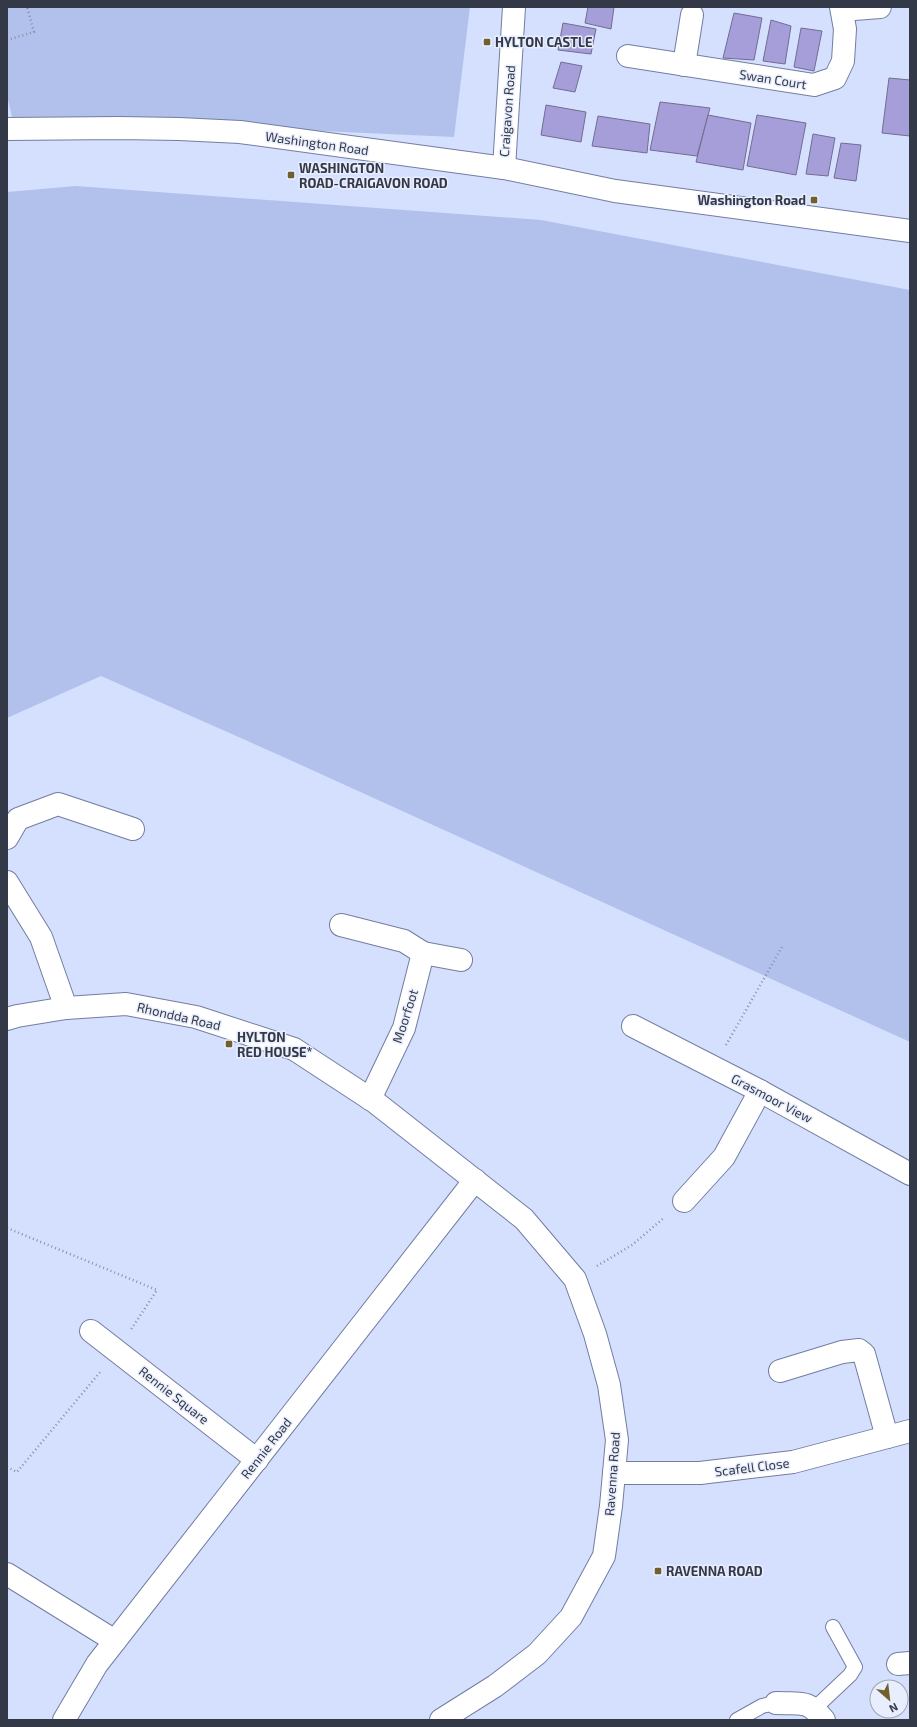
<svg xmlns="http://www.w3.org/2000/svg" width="917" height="1727" viewBox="0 0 917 1727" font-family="'Exo 2',sans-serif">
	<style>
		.green { fill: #b2c1eb }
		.building { fill: #a59ed9; stroke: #716d91 }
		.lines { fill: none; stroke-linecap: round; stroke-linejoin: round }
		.service-casing { stroke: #727ea1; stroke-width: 16 }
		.minor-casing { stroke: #727ea1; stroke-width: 24 }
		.tertiary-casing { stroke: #727ea1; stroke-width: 24 }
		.path { stroke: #8890a7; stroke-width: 2.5; stroke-dasharray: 1 3; stroke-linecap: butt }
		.service { stroke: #fff; stroke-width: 14 }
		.minor { stroke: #fff; stroke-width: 22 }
		.tertiary { stroke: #fff; stroke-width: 22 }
		.poi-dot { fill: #715f2d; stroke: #e8eefd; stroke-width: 1.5 }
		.labels { text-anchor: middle; stroke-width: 3; stroke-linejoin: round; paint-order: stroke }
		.poi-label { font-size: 13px; font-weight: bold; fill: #343948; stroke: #e8eefd; text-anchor: start }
		.street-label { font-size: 13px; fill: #343948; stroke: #e8eefd }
	</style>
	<rect width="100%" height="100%" fill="#d5e0ff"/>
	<g class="green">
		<polygon points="7,7 470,7 454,137 12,117 7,96"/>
		<polygon points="76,186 541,220 910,290 910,1042 279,755 101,676 7,718 7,192"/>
	</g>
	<g class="building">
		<polygon points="588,7 614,7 611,29 585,23"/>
		<polygon points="734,13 762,18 754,60 723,58"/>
		<polygon points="771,20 791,26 785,64 763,61"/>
		<polygon points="563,23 596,29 591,54 558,50"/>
		<polygon points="801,28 822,31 814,71 794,67"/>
		<polygon points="561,62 582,66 575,92 553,88"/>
		<polygon points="889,78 910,80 910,136 882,133"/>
		<polygon points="660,102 710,108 697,156 650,150"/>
		<polygon points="546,105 586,112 581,142 541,135"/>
		<polygon points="708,115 751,123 743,170 696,162"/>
		<polygon points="757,115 806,123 796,175 747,166"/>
		<polygon points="598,116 650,124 647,153 592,146"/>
		<polygon points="813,134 835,138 828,176 806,174"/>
		<polygon points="841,143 861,145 856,181 834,178"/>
	</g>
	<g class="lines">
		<defs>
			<g id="service">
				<polyline points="815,1708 850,1675 855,1667 833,1627"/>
				<polyline points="737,1720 762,1706 776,1703"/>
			</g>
			<g id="minor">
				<polyline points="842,10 880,7"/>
				<polyline points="628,56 814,85 835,78 843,61 845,29 841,7"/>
				<polyline points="684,65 692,15"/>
				<polyline points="7,838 18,819 58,804 133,829"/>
				<polyline points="7,882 41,937 66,1008"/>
				<polyline points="341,925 404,941 423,953 404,1028 370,1099"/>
				<polyline points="423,953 461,960"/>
				<polyline points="7,1019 17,1016 66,1008 126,1004 196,1017 294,1049 375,1102 524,1219 575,1279 595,1334 609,1385 617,1440 611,1506 604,1556 571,1617 537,1654 495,1686 441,1720"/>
				<polyline points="633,1026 760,1091 910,1174"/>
				<polyline points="684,1201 724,1157 760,1091"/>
				<polyline points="91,1331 257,1460"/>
				<polyline points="780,1371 842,1352 859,1350 864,1354 887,1437"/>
				<polyline points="614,1473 700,1473 793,1462 910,1431"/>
				<polyline points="7,1574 115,1641"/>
				<polyline points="898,1664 910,1663"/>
				<path d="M776,1703C802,1704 807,1699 824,1720"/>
				<polyline points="64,1720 97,1664 475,1180"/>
			</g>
			<g id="tertiary">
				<polyline points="7,129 119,128 179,129 240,132 504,168 615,191 910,231"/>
				<polyline points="504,168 514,7"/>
			</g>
		</defs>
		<use href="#service" class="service-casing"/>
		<use href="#minor" class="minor-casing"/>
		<use href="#tertiary" class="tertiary-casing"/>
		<g class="path">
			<polyline points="7,40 34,32 27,7"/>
			<polyline points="726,1045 782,947"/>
			<polyline points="7,1228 157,1290 130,1331"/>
			<polyline points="597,1266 632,1245 665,1217"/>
			<polyline points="7,1467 17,1472 101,1371"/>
		</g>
		<use href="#service" class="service"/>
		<use href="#minor" class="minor"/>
		<use href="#tertiary" class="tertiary"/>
	</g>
	<g class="poi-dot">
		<rect x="483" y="38" width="8" height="8" rx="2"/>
		<rect x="287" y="171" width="8" height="8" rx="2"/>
		<rect x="810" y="196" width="8" height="8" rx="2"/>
		<rect x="225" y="1040" width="8" height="8" rx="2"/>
		<rect x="654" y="1567" width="8" height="8" rx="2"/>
	</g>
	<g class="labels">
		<g class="poi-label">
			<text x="495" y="47">HYLTON CASTLE</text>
			<text x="299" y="173">WASHINGTON<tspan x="299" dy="15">ROAD-CRAIGAVON ROAD</tspan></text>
			<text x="806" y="205" text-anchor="end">Washington Road</text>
			<text x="237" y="1042">HYLTON<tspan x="237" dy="15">RED HOUSE*</tspan></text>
			<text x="666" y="1576">RAVENNA ROAD</text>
		</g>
		<g class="street-label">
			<text transform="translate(773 79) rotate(9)" y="5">Swan Court</text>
			<text transform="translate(507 111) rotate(-86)" y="5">Craigavon Road</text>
			<text transform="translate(317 143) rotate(8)" y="5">Washington Road</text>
			<text transform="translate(179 1016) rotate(13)" y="5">Rhondda Road</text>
			<text transform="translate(405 1016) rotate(-72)" y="5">Moorfoot</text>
			<text transform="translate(772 1098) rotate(28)" y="5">Grasmoor View</text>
			<text transform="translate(174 1395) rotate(38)" y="5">Rennie Square</text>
			<text transform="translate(266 1448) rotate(-52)" y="5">Rennie Road</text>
			<text transform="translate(752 1467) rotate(-7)" y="5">Scafell Close</text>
			<text transform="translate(612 1474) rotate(-86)" y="5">Ravenna Road</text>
		</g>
	</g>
	<rect width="917" height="1727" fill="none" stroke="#343948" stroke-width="16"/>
	<g transform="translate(889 1699) rotate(152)"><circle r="19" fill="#e8eefd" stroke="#a0a6b5"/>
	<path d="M0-3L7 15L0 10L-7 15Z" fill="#715f2d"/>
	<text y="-6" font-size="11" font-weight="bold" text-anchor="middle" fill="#343948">N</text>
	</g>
</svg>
